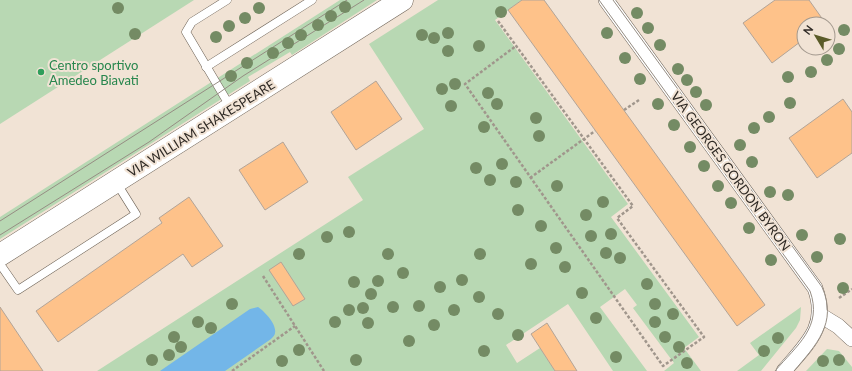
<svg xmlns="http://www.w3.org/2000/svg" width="852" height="371" viewBox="0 0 852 371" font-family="Lato,sans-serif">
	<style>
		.green { fill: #b8d8b3 }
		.water { fill: #73b6e8 }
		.building { fill: #fec28a; stroke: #b2a498 }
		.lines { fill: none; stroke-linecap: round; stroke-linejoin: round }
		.lane-casing { stroke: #6b6054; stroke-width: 9 }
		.street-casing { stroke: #6b6054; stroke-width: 16 }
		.primary-casing { stroke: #6b6054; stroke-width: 23 }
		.path { stroke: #a0968c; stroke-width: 2.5; stroke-dasharray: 3 2; stroke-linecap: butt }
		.lane { stroke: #fff; stroke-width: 8 }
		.street { stroke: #fff; stroke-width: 15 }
		.primary { stroke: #fff; stroke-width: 22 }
		.tram { stroke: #968d83; stroke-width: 1 }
		.tree { fill: #748b64 }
		.leisure-dot { fill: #2e9e5b; stroke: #f1e3d5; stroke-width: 1.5 }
		.labels { text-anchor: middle; stroke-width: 4; stroke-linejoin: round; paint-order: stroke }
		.leisure-label { font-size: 13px; fill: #27864d; stroke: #f1e3d5; text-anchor: start }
		.street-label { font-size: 13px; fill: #2e2924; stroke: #f1e3d5 }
	</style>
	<rect width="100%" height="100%" fill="#f1e3d5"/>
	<g class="green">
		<polygon points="0,0 194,0 0,124"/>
		<polygon points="340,0 377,0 292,55 290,52 248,77 250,81 0,239 0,217"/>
		<polygon points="438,0 522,0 495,20 628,204 611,217 699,337 684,348 701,371 664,371 674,363 633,308 637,305 625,289 600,307 647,371 613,371 568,304 506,345 517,363 540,348 555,371 97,371 363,200 348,177 424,129 369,44"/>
		<polygon points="801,307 800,320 796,328 761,371 737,371 759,355 750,343"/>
		<polygon points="827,349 839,351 852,367 852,371 806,371"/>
	</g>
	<path class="water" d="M258,307C264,311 277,324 275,333C275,335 273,337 271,339L225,371H160L250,309Z"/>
	<g class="building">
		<polygon points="522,0 544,0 765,305 737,326 508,10"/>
		<polygon points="775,0 809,0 826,24 804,24 804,39 772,63 743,23"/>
		<polygon points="376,81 402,119 356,150 331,112"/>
		<polygon points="843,99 852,112 852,153 817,178 789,138"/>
		<polygon points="283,142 308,182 265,210 239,170"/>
		<polygon points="189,197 223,246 192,267 183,254 58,342 36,311 162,223 159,218"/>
		<polygon points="281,262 305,299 293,306 269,270"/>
		<polygon points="0,307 43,371 0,371"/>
		<polygon points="547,323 577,371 555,371 531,334"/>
	</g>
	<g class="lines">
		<defs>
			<g id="lane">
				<polyline points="227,0 192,22 186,32 231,108"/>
				<polyline points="206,67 312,0"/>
				<polyline points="0,264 18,290 136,214 116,182"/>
			</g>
			<g id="street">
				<path d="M606,0L815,288C829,326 807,344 784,371"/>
				<polyline points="820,315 838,326 852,339"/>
			</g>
			<polyline id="primary" points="0,255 402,0"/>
		</defs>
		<use href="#lane" class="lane-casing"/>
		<use href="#street" class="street-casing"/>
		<use href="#primary" class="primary-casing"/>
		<g class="path">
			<polyline points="498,21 633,206 617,218 704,337 663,366 465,84 516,46"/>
			<polyline points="624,110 639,100"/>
			<polyline points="530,178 595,131"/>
			<polyline points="263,276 324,371"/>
			<polyline points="839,298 852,289"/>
			<polyline points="232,371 295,326"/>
		</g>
		<use href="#lane" class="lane"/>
		<use href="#street" class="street"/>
		<use href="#primary" class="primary"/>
		<g class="tram">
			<path d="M599,0L810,291C823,327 797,345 775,371"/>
			<path d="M613,0L822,287C838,323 816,345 794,371"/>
			<polyline points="0,221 347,0"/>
			<polyline points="0,235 149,142 243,76 364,0"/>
		</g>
	</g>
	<g class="tree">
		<circle cx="345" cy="7" r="6"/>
		<circle cx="118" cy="8" r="6"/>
		<circle cx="259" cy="8" r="6"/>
		<circle cx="501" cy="12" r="6"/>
		<circle cx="637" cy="13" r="6"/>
		<circle cx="331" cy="16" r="6"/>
		<circle cx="245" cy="18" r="6"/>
		<circle cx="318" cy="25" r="6"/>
		<circle cx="229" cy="26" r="6"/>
		<circle cx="648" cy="28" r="6"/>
		<circle cx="844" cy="30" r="6"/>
		<circle cx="448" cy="33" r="6"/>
		<circle cx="607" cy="33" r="6"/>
		<circle cx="135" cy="34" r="6"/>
		<circle cx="301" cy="35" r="6"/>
		<circle cx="422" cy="35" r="6"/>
		<circle cx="216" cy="37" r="6"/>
		<circle cx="434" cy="38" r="6"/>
		<circle cx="288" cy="43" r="6"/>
		<circle cx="660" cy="45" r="6"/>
		<circle cx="479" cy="46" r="6"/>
		<circle cx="839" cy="49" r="6"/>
		<circle cx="448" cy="51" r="6"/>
		<circle cx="273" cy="53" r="6"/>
		<circle cx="625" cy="58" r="6"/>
		<circle cx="827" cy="60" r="6"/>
		<circle cx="247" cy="63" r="6"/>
		<circle cx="678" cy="69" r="6"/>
		<circle cx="811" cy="72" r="6"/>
		<circle cx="231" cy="76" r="6"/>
		<circle cx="788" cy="77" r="6"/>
		<circle cx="640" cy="79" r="6"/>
		<circle cx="687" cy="80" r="6"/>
		<circle cx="455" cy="84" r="6"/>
		<circle cx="442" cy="89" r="6"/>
		<circle cx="696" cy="92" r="6"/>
		<circle cx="488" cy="93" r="6"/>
		<circle cx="790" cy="103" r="6"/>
		<circle cx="497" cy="104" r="6"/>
		<circle cx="658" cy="104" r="6"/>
		<circle cx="706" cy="105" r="6"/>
		<circle cx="451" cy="106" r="6"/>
		<circle cx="769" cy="117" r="6"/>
		<circle cx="536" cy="118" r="6"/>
		<circle cx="674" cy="125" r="6"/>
		<circle cx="484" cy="127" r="6"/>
		<circle cx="754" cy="128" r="6"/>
		<circle cx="539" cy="136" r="6"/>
		<circle cx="740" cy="145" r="6"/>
		<circle cx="690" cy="147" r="6"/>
		<circle cx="752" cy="162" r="6"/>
		<circle cx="502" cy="164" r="6"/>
		<circle cx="704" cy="166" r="6"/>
		<circle cx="476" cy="168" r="6"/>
		<circle cx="490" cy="180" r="6"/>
		<circle cx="516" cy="182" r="6"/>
		<circle cx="557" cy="186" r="6"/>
		<circle cx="718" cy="186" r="6"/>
		<circle cx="770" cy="192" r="6"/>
		<circle cx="788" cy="195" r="6"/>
		<circle cx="603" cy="202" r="6"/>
		<circle cx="731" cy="203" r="6"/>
		<circle cx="518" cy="210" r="6"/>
		<circle cx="586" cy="215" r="6"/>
		<circle cx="541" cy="226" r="6"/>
		<circle cx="749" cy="228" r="6"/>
		<circle cx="349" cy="232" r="6"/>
		<circle cx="611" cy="234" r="6"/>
		<circle cx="802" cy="235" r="6"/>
		<circle cx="591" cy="236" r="6"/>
		<circle cx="327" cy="237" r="6"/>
		<circle cx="840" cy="239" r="6"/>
		<circle cx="556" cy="248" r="6"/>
		<circle cx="606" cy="253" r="6"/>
		<circle cx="299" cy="254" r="6"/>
		<circle cx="388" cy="254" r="6"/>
		<circle cx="480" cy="254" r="6"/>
		<circle cx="817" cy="257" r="6"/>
		<circle cx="620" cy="258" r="6"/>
		<circle cx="771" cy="260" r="6"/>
		<circle cx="531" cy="264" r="6"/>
		<circle cx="565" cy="267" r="6"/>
		<circle cx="403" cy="273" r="6"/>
		<circle cx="462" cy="280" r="6"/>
		<circle cx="378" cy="281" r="6"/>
		<circle cx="354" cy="282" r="6"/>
		<circle cx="647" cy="284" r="6"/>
		<circle cx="440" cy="287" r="6"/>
		<circle cx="843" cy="288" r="6"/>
		<circle cx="582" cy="293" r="6"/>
		<circle cx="371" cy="294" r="6"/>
		<circle cx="479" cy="297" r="6"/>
		<circle cx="232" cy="304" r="6"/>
		<circle cx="655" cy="304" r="6"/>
		<circle cx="419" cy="306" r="6"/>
		<circle cx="393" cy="307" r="6"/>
		<circle cx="363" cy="308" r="6"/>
		<circle cx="349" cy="310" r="6"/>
		<circle cx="454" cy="310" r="6"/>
		<circle cx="498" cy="314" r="6"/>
		<circle cx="673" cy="314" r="6"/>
		<circle cx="596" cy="318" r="6"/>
		<circle cx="198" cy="322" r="6"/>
		<circle cx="335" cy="322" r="6"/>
		<circle cx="655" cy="322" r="6"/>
		<circle cx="368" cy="323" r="6"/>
		<circle cx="434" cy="325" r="6"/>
		<circle cx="211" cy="328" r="6"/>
		<circle cx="518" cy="335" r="6"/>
		<circle cx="174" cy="337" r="6"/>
		<circle cx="665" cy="337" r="6"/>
		<circle cx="778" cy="338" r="6"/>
		<circle cx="409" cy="341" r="6"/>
		<circle cx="181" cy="347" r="6"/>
		<circle cx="679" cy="347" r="6"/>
		<circle cx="299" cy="350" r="6"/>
		<circle cx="484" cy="351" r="6"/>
		<circle cx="764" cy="351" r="6"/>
		<circle cx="169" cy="355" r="6"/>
		<circle cx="616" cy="357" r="6"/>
		<circle cx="152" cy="360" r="6"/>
		<circle cx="356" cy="360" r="6"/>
		<circle cx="839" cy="360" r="6"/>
		<circle cx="282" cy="361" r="6"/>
		<circle cx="823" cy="361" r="6"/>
		<circle cx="687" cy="363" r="6"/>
	</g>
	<circle class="leisure-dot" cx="41" cy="72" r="4"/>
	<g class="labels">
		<g class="leisure-label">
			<text x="49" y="70">Centro sportivo<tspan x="49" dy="15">Amedeo Biavati</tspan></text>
		</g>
		<g class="street-label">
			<text transform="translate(201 128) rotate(-32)" y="5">VIA WILLIAM SHAKESPEARE</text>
			<text transform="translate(731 171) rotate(54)" y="5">VIA GEORGES GORDON BYRON</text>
		</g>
	</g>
	<g transform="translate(816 36) rotate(308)"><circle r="19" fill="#f1e3d5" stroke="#a3998e"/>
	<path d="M0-3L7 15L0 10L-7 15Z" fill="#5a5b28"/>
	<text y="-6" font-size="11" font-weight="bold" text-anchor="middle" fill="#2e2924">N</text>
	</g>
</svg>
